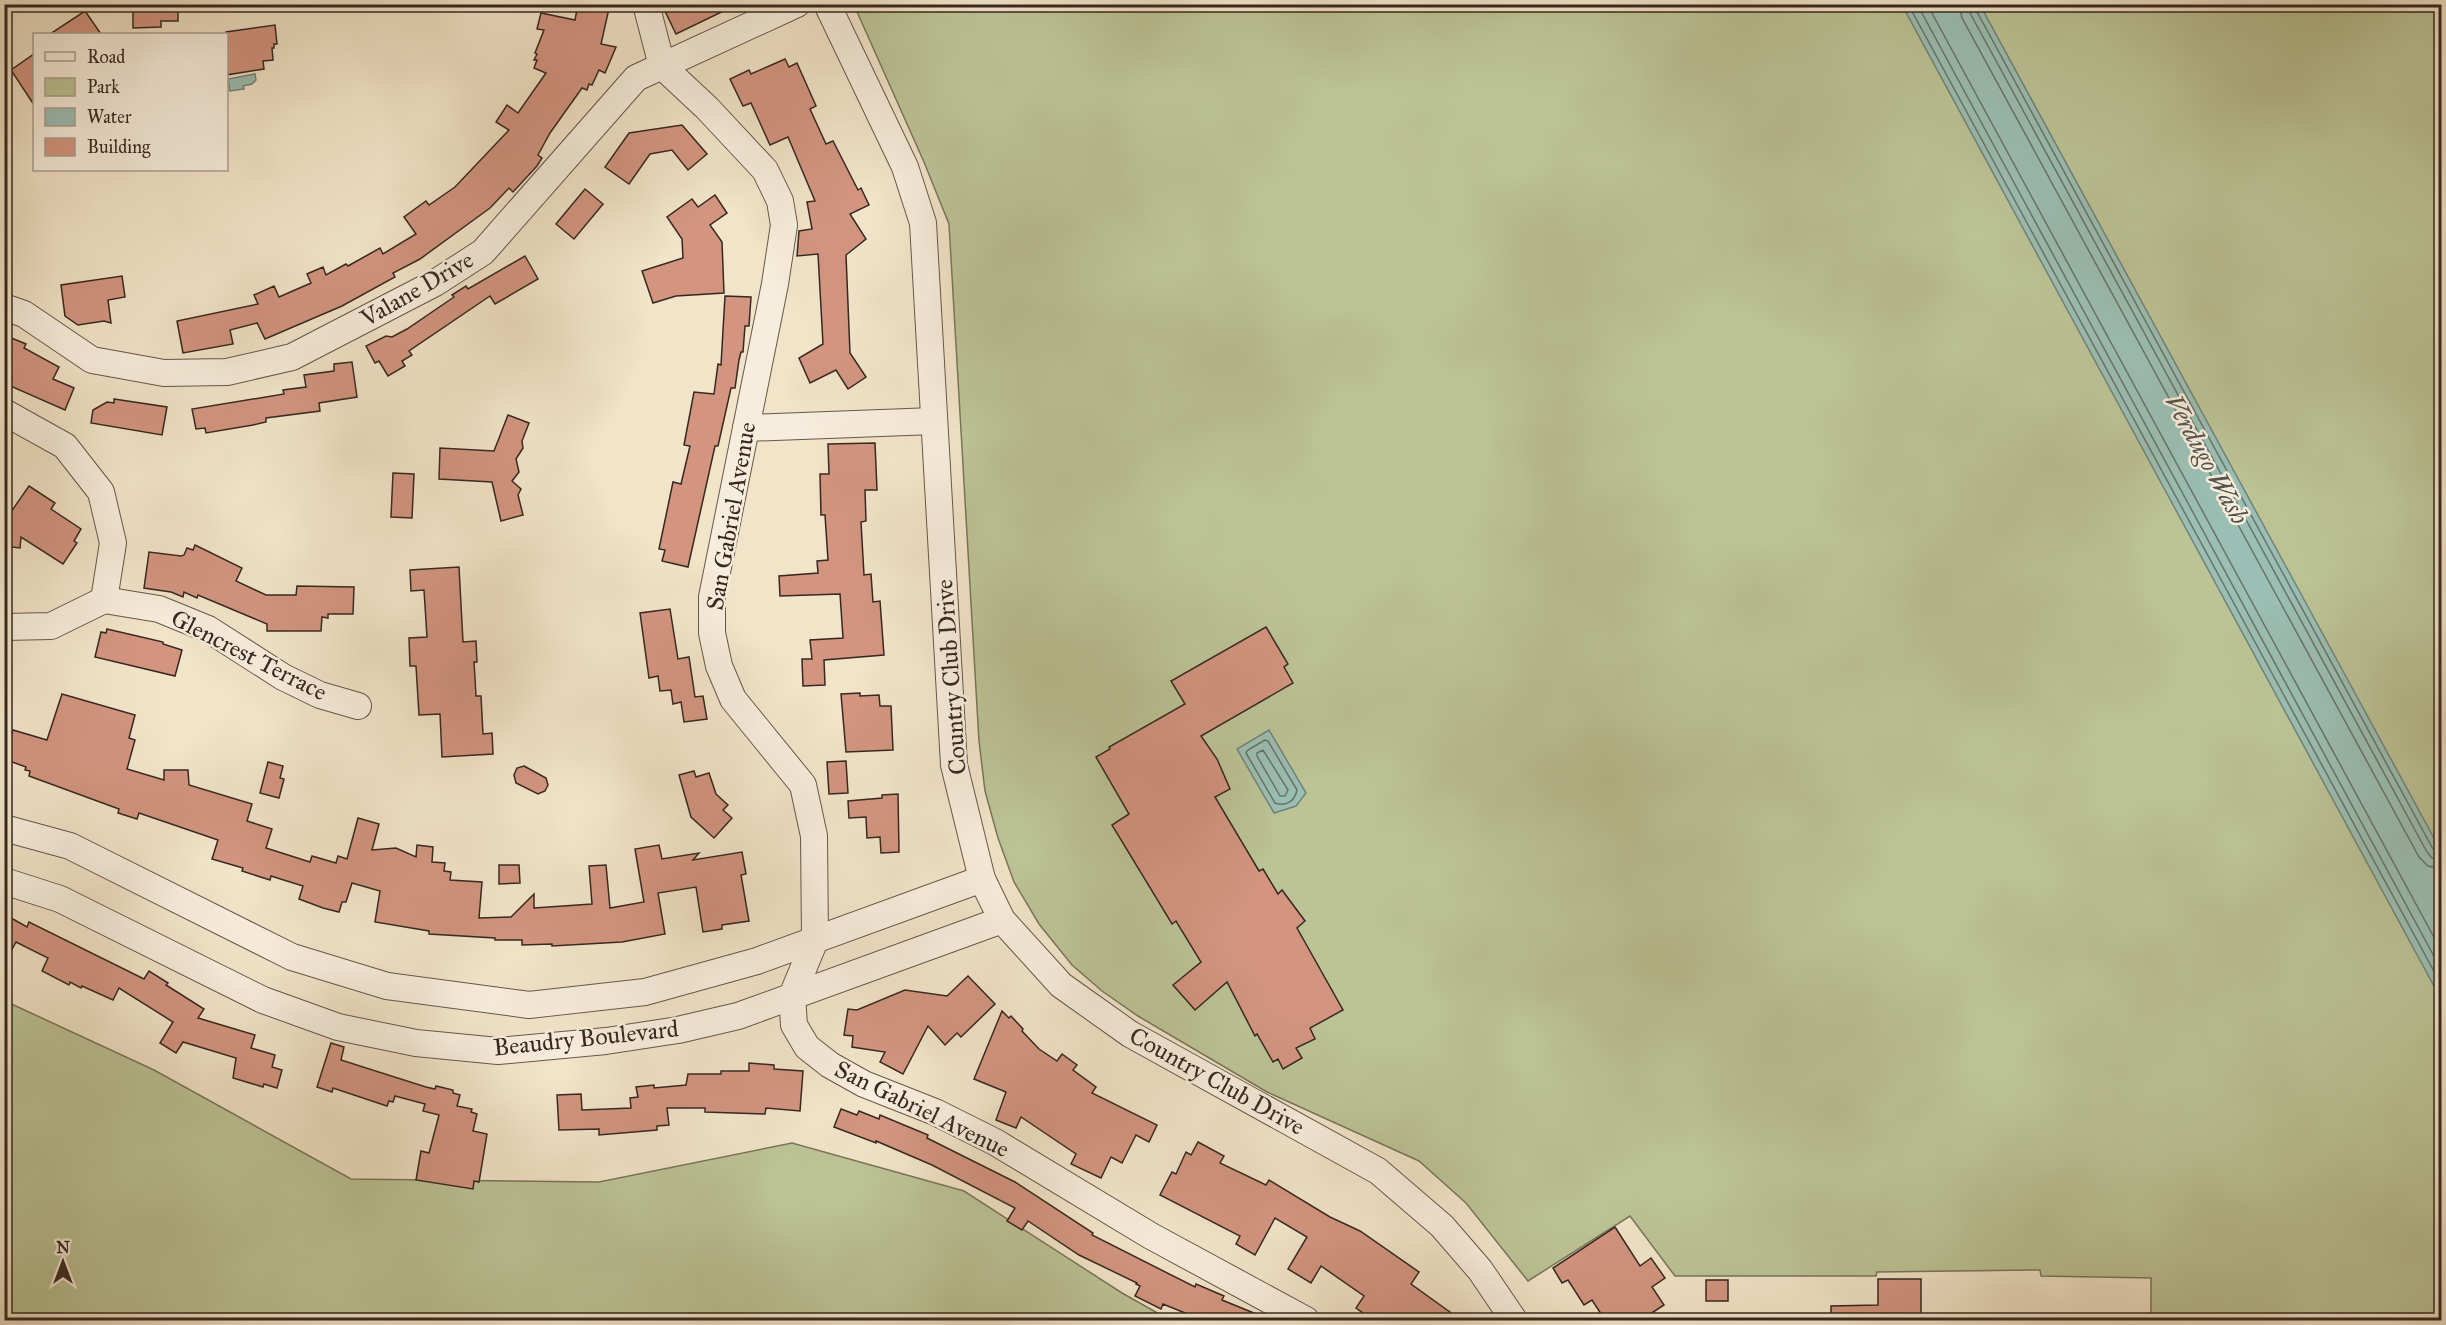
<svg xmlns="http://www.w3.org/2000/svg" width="2446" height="1325" viewBox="0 0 2446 1325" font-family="'IM FELL Great Primer',serif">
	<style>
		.green { fill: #bcc496; stroke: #79765c; stroke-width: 1.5 }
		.water { fill: #9bbfb4; stroke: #738379; stroke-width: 1.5 }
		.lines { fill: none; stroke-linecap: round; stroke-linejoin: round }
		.shore { stroke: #68746a; stroke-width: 1.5 }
		.building { fill: #d39580; stroke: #362821; stroke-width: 1.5 }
		.minor-casing { stroke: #65574b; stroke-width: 28 }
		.minor { stroke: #f7eddc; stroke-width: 26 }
		.labels { text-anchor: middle; stroke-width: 5; stroke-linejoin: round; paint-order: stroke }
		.street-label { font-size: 24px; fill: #362821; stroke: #f7eddc }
		.water-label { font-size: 26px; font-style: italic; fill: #54554d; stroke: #f7eddc }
	</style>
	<rect width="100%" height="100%" fill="#f2e4c9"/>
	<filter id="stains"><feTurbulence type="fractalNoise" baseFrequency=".00333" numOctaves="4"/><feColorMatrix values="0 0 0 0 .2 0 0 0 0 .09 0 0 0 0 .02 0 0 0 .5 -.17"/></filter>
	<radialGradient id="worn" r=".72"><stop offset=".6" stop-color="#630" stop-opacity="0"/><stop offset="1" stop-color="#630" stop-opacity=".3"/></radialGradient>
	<g class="green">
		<polygon points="854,5 2441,5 2441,1320 2151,1320 2151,1278 2041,1276 2040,1270 1877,1272 1876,1276 1675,1276 1630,1216 1528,1281 1466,1203 1419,1161 1267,1092 1138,1016 1102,991 1072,965 1039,924 1014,882 998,838 985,791 979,741 949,224 924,162"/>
		<polygon points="5,1001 154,1070 351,1179 599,1182 792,1143 964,1191 1122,1293 1170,1320 5,1320"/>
	</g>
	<g class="water">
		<polygon points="1902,5 1980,5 2441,851 2441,999"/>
		<polygon points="255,74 256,80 252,84 243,86 244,89 230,91 228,79"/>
		<polygon points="1269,730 1306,793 1296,806 1274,813 1237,749"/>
	</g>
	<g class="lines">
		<g class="shore">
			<polyline points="1908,4 2442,986"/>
			<polyline points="1917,4 2442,971"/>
			<polyline points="1927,4 2442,952"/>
			<polyline points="1959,4 1962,18 2419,857 2428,866 2442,869"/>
			<polyline points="1968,4 1970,13 2427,852 2432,858 2442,860"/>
			<polyline points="1976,4 1976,10 2433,849 2442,852"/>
			<path d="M1265,740L1268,741L1297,790C1295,801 1286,807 1275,803L1246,753L1248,750Z"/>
			<polygon points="1263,750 1288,790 1285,796 1280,796 1257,756 1257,753"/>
		</g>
	</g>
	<g class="building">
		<polygon points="133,4 178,4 178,21 161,21 161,27 133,28"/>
		<polygon points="578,4 610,4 601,44 616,47 605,73 599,70 592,85 589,84 587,90 582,88 550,133 538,155 542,158 537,166 513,192 509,188 490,208 420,259 393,273 395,277 342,306 265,339 257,323 230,330 233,344 183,353 177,321 258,304 254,295 274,286 279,297 311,283 307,274 323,267 326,275 346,264 348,266 380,248 383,254 416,234 404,217 426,201 429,205 455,187 509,130 496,122 507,105 518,113 546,73 534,68 537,60 534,60 537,54 535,53 544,30 537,29 541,13 575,20"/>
		<polygon points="673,4 738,4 676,34 664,9"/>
		<polygon points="85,11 101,34 50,34"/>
		<polygon points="275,25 277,44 274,44 274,48 272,48 273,60 263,61 264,69 226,75 226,32"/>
		<polygon points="34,54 34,105 11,70"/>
		<polygon points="785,59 789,67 797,63 816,106 810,109 826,144 833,141 858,190 861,188 869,205 850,214 866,239 846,255 850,353 866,377 848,389 836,370 810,383 799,358 823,344 818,254 797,256 799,231 812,229 807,202 815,201 788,137 770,145 751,103 743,106 730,79 749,70 751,74"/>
		<polygon points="682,125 707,154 688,170 672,150 650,154 629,184 605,167 629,133"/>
		<polygon points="585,189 603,204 574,239 556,224"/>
		<polygon points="715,195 727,213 710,225 722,242 724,293 676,296 653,303 642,271 683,258 682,239 667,217 692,199 698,207"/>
		<polygon points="525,256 538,279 495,304 490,296 409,351 412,355 402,361 405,366 388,376 379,361 375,363 366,346 386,336 392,337 407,329 454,297 452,295 466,286 468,289"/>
		<polygon points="122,276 125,297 108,300 111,323 104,321 78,325 65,316 61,285"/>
		<polygon points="725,296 751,297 749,326 745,326 743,352 741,352 739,360 735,388 731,388 718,446 715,446 688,567 662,561 665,550 659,549 673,482 681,484 690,446 684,445 694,392 714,394 718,364 721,365"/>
		<polygon points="4,335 26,344 24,348 59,367 53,379 74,388 65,410 8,385 12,377 4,373"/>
		<polygon points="352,362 357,397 319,403 320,411 266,418 266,422 253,425 206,433 205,428 196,429 192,409 284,394 283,390 306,387 304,375 334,371 334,364"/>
		<polygon points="114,399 167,407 162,435 91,423 93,410 107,402 114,403"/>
		<polygon points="508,415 529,423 522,441 523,448 516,459 519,472 512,481 521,489 518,495 523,515 501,521 492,482 439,479 440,448 494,451"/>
		<polygon points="875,443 877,490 865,490 866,521 861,522 864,575 871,574 873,602 880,601 884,655 824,660 825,685 803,686 802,659 812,659 810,640 843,638 840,594 780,596 779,576 818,573 817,561 828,560 825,515 821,515 820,474 829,474 828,444"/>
		<polygon points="393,473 414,474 412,518 391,517"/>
		<polygon points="29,486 55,503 51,509 81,529 74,541 77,543 63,564 21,537 20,548 4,546 4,522"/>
		<polygon points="195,545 242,568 236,581 266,595 296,595 297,586 354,587 353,614 328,614 328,618 322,617 321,631 267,631 267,624 198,595 197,598 184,592 183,597 171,592 144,588 149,552 181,556 184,555 187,548 193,550"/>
		<polygon points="459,567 463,642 476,641 477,662 474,662 476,696 481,696 483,734 492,733 493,754 442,757 440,714 419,715 416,666 410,666 409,638 427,637 424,590 411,591 410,570"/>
		<polygon points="670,609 678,659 689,657 695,697 703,696 707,719 684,722 681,702 673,704 671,690 660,691 658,676 649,678 640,613"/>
		<polygon points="1266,627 1288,664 1284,667 1293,683 1201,736 1217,759 1230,789 1215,797 1259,871 1263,869 1278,894 1282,890 1305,921 1297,928 1343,1010 1310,1028 1315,1039 1296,1048 1302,1058 1283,1069 1278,1059 1273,1062 1257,1034 1255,1036 1227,982 1195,1010 1173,985 1201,962 1176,921 1172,924 1112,825 1129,814 1096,757 1110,749 1109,747 1185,704 1171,681"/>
		<polygon points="107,629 163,642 163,644 182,650 175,676 95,657 101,632 106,633"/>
		<polygon points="860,693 860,696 879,695 880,706 891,706 893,750 846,752 841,694"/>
		<polygon points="62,694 135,715 129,738 135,740 127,769 164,780 164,770 188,770 189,785 252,804 247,821 272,829 266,848 310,862 312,856 336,863 338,856 347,859 358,818 379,824 372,850 396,848 416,857 417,845 433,847 432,862 445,863 444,871 451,872 450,880 482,882 479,918 511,917 534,894 534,908 592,904 589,866 606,865 610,908 644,902 635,849 659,845 662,859 699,853 693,860 742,852 746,874 741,875 749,921 722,925 722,929 703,932 696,887 658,893 665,934 622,942 552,946 552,944 522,945 522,940 495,940 495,938 429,934 429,931 375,922 380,891 352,883 346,902 342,902 339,912 323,908 299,899 303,886 271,876 270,880 242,871 243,868 212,859 218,840 139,813 137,819 118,813 119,809 29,776 30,771 25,770 26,767 4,759 13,730 47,740"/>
		<polygon points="846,761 848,793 829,794 827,762"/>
		<polygon points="268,762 283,766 280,778 284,779 279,798 260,793"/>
		<polygon points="524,766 546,778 548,785 545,791 538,794 516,783 514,775 517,768"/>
		<polygon points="694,771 696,777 709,773 716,794 728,805 723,810 732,818 714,838 691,817 679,775"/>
		<polygon points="898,794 899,852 881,853 880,837 867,838 866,817 849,818 848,801 882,798 882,795"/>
		<polygon points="499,865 519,865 520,883 499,884"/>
		<polygon points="4,914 27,927 29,922 144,979 149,971 168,983 166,985 204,1009 198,1018 255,1035 251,1048 275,1055 272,1067 282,1070 277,1088 264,1084 263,1087 233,1078 236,1058 183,1042 176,1053 160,1043 173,1022 119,988 113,1000 82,986 81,988 70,982 69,985 42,971 48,958 16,942 4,964"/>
		<polygon points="968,976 995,1004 961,1037 957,1033 945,1045 928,1026 903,1074 880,1062 885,1052 852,1047 853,1036 844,1035 848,1009 857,1010 905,990 947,996"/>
		<polygon points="1002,1011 1009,1018 1011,1016 1023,1029 1022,1031 1039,1049 1057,1061 1062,1054 1077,1065 1073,1070 1096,1087 1092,1093 1157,1125 1149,1142 1136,1135 1122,1163 1111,1157 1101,1178 1071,1164 1076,1154 1021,1117 1016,1128 996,1120 1006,1092 974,1079"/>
		<polygon points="331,1043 344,1047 341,1060 426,1087 435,1089 436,1086 453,1090 453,1093 460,1095 457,1106 472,1109 471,1112 477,1114 473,1131 487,1134 479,1182 474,1181 473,1189 416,1180 421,1151 429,1153 439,1115 423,1111 425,1104 395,1096 393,1102 389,1101 387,1106 333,1088 332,1092 317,1087"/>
		<polygon points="749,1063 774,1065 774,1069 803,1071 800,1111 766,1108 765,1114 705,1112 705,1108 667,1108 669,1125 657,1126 657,1130 599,1135 599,1129 559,1130 557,1095 581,1094 582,1110 631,1108 630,1098 638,1097 636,1087 654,1085 654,1088 686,1085 688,1074 721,1074 721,1071 749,1071"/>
		<polygon points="841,1109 857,1115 859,1111 879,1119 880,1115 928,1135 927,1138 1015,1182 1093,1233 1092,1235 1195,1287 1196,1284 1224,1296 1222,1300 1271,1320 1202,1320 1163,1304 1161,1309 1135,1296 1140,1286 1136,1284 1137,1283 1079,1255 1028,1221 1022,1230 1007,1221 1015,1208 932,1165 876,1141 876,1143 834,1127"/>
		<polygon points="1198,1142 1224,1156 1220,1163 1266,1185 1269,1180 1330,1217 1360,1231 1419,1272 1411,1284 1461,1320 1373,1320 1356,1308 1364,1296 1321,1266 1311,1283 1288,1269 1307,1237 1275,1218 1255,1255 1236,1244 1240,1236 1160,1195 1172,1172 1176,1174 1186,1152 1191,1155"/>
		<polygon points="1615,1227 1640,1266 1651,1258 1665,1278 1652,1287 1664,1305 1641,1320 1605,1320 1592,1300 1584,1305 1568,1280 1562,1283 1553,1268"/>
		<polygon points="1878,1279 1921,1279 1921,1320 1831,1320 1831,1306 1878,1305"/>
		<rect x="1706" y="1280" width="22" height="21"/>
	</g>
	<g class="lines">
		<defs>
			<g id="minor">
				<polyline points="646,4 662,66 707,108 765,170 780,201 784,225 775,284 712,597 712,633 719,666 733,699 803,785 814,836 815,940 792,996 794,1025 807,1047 830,1065 864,1084 935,1112 995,1142 1151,1236 1306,1320"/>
				<polyline points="827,4 905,167 923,223 954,765 982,879 1002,920 1061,985 1130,1034 1378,1171 1442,1226 1480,1270 1514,1320"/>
				<polyline points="4,307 24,314 92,360 164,373 227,372 292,357 435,283 483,252 636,78 797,4"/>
				<polyline points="4,412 65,446 101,492 113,543 104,600"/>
				<polyline points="746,428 934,421"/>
				<polyline points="104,600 159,609 208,629 283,677 320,695 358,706"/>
				<polyline points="4,627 51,626 104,600"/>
				<polyline points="4,828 70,846 292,957 387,986 529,1005 645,992 757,961 982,879"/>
				<polyline points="4,881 60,899 263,1000 338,1027 416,1043 498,1051 606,1041 678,1030 738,1016 1002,920"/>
			</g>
		</defs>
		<use href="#minor" class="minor-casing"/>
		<use href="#minor" class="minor"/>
	</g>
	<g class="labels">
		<g class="street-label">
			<text transform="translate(417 289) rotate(-30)" y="8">Valane Drive</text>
			<text transform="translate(731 516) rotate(-80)" y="8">San Gabriel Avenue</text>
			<text transform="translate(249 655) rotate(27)" y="8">Glencrest Terrace</text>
			<text transform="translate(951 677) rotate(-94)" y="8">Country Club Drive</text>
			<text transform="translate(586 1038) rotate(-6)" y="8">Beaudry Boulevard</text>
			<text transform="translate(1217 1081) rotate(29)" y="8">Country Club Drive</text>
			<text transform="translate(922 1109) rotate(26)" y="8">San Gabriel Avenue</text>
		</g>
		<g class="water-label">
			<text transform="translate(2207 459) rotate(61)" y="9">Verdugo Wash</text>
		</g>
	</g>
	<rect width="2446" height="1325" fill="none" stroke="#f2e4c9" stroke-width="24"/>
	<rect x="6" y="6" width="2434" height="1313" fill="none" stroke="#362821" stroke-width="3"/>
	<rect x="12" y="12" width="2422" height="1301" fill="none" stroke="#362821" stroke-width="1.5"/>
	<rect x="33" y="33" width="195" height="138" fill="#f7eddc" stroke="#aa9e91" stroke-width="1.5"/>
	<rect x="45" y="52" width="30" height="9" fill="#f7eddc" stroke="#aa9e91" stroke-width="1.5"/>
	<text x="87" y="63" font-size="18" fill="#362821">Road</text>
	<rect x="45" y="78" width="30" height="18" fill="#bcc496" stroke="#aa9e91" stroke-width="1.5"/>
	<text x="87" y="93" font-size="18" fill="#362821">Park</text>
	<rect x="45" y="108" width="30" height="18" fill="#9bbfb4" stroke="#aa9e91" stroke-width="1.5"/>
	<text x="87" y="123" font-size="18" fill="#362821">Water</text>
	<rect x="45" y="138" width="30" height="18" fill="#d39580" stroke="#aa9e91" stroke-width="1.5"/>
	<text x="87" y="153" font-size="18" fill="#362821">Building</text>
	<g transform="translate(63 1262)" stroke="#f7eddc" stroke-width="4.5" paint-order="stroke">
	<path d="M0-4.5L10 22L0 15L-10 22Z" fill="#362821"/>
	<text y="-9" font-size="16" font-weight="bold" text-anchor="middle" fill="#362821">N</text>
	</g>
	<rect width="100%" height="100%" filter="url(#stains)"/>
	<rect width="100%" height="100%" fill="url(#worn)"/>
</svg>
